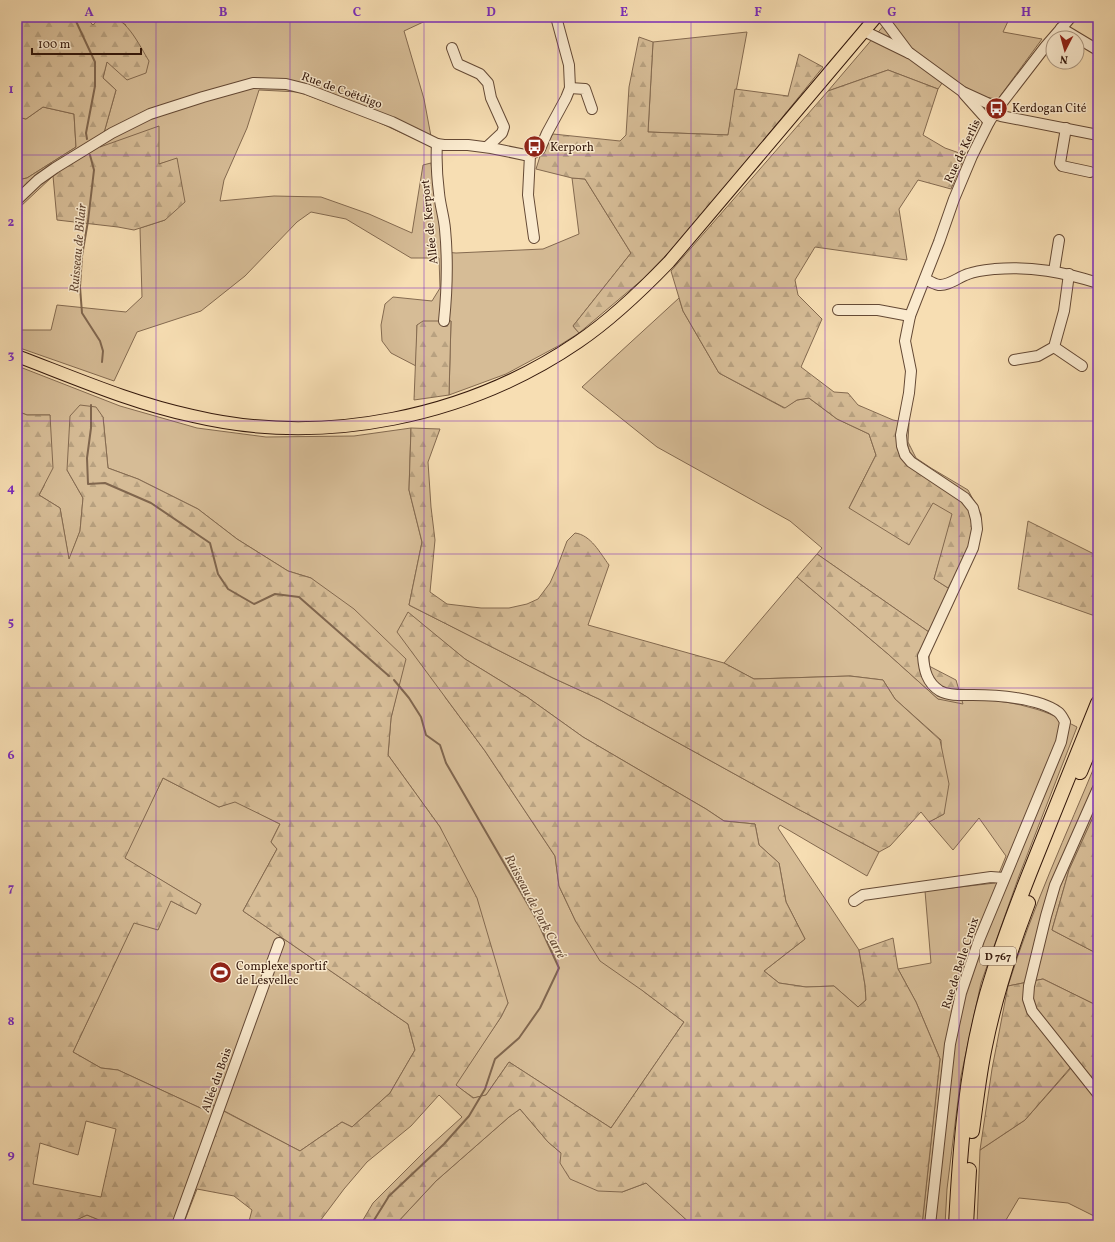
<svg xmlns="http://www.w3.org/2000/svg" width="1115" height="1242" viewBox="0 0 1115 1242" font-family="Vollkorn,serif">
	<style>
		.green { fill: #d6bc96; stroke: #846a50 }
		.forest { fill: url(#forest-firs); stroke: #846a50; fill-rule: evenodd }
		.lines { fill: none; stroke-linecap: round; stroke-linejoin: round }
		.stream { stroke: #80664e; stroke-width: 2 }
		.minor-casing { stroke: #644935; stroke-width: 12 }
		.major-casing { stroke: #33170b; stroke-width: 14 }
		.highway-casing { stroke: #33170b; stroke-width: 16 }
		.minor { stroke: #faeace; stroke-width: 10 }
		.major { stroke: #f7deb3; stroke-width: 12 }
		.highway { stroke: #f7deb3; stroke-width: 14 }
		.grid { fill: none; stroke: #7b2cbf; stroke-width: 1; stroke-opacity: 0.55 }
		.labels { text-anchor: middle; stroke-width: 3; stroke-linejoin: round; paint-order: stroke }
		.shield { fill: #faeace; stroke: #6f5646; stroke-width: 1 }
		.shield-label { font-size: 11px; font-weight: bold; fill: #33170b }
		.street-label { font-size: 12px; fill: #33170b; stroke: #faeace }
		.poi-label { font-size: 12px; fill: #33170b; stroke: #faeace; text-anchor: start }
		.water-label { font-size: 13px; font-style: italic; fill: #674b37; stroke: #faeace }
		.neatline { fill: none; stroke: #7b2cbf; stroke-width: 1.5 }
		.grid-label { font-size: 13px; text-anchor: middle; font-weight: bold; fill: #7b2cbf }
	</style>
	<defs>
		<pattern id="forest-firs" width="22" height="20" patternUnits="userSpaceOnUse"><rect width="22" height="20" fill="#d6bc96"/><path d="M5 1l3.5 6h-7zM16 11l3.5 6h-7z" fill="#b8a180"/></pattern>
	</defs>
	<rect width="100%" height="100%" fill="#f7deb3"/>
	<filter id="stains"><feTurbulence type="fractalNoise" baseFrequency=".005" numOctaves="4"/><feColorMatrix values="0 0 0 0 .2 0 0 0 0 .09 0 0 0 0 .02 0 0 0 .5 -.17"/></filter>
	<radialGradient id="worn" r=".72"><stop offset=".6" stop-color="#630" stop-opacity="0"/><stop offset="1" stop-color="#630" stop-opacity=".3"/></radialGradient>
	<g class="green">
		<polygon points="114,17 434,17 404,31 424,99 433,147 369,118 299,92 259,90 247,128 224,180 220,201 274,196 321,197 369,214 412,233 423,165 431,163 444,252 456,253 543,249 579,234 572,178 585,179 631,253 573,326 579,333 560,345 506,374 449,395 451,321 417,325 416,366 391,353 382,341 381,325 385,304 393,297 432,301 440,288 439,258 411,258 346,219 311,212 297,222 245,276 201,311 137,332 114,381 17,347 17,330 51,330 57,305 126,312 142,297 140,228 165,220 177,159 159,164 100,147 116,90 103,78 107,61 126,25"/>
		<polygon points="891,17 1010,17 1003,32 1042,39 998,99 982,97 947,76 938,89 888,70 828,91"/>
		<polygon points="747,32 728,135 648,132 653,42"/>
		<polygon points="43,107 74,114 76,147 27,178 17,180 17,117 26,119"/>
		<polygon points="679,298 683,311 719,373 784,408 797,400 809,398 837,419 869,434 876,455 849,508 933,502 953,514 934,579 956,593 936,637 817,554 822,548 790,521 657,447 582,387"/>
		<polygon points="20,367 120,406 197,428 266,437 354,436 411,428 409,490 422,542 409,605 553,678 599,699 796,808 879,852 867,876 780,825 778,828 859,950 865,985 866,1000 858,1007 834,986 806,987 779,983 764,971 805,939 786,902 779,863 759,845 755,824 724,821 706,809 583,737 527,697 465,659 408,613 445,697 485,751 555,856 559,886 576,922 643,991 684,1022 611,1128 509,1062 486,1095 474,1098 455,1085 501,1017 508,1003 440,827 388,755 391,718 405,659 311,578 288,571 237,539 198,509 138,479 108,468 103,417 67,470 83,498 80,531 69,560 60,508 39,495 44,486 50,415 27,415 17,411 17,374"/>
		<path d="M797,577L888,654L938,699C969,698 1002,699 1032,708C1048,712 1063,720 1077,727L1019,876L981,983L961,1076L947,1189L945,1225H922L940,1059L916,1002L898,969L931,963L925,891L995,883L1006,856L979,818L953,850L929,822L944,814L941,740L895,699L883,680L850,676L754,679L724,663Z"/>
		<path d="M1098,758V820L1093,818L1069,870L1052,930L1098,954V1006L1043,979L1008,986C1032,908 1067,833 1098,758Z"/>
		<polygon points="163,778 219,807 235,801 280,824 271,842 277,849 243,911 408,1024 415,1050 390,1093 352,1127 342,1122 300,1151 213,1105 209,1112 118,1070 101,1068 73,1052 134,922 171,901 196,914 201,904 124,858"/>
		<polygon points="1071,1068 1098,1091 1098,1218 1068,1203 1019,1198 1003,1225 977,1225 980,1150 1025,1120"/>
		<polygon points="520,1109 548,1142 561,1153 622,1192 646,1183 692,1225 395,1225 436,1181 509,1117"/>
		<polygon points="87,1215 109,1224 109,1225 65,1225"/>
	</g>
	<g class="forest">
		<path d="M17,17H85L93,25C95,23 99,18 102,17C124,10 140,47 149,61L146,73L127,80L107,62L103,78L116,90L100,147L159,126V164L177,158L185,202L165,220L134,230L118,227L57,220L53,176L20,207L17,276V180L27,178L76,147L74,114L43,107L26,119L17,117Z"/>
		<polygon points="639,37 653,42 648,132 728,135 735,89 788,96 799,54 823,67 697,223 643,279 579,333 573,326 631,253 585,179 572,178 536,169 541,153 553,134 620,141 626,135 629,87"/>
		<polygon points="888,70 938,89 923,135 945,148 965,155 951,189 918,180 899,209 907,260 815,247 795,280 798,295 822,319 801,367 834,392 848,393 858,405 893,420 909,423 908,442 916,458 931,468 968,490 981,514 981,534 975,551 956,593 934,579 952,514 933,503 909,545 849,508 876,455 869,434 837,419 809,398 797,400 785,408 719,373 683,311 671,271 828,91"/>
		<polygon points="423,321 451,321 449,395 414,400 417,325"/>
		<path d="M80,405L96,407L103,417L108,468L138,479L198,509L237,539L288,571L311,578L354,609L406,659L391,718L388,755L440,827L477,898L508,1003L501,1017L456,1085L473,1098L486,1095L509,1062L611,1128L684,1022L643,991L600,961L576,922L559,886L555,856L485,751L397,632L408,612L465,659L527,697L583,737L706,809L724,821L755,824L759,845L779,863L786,902L805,939L764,971L779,983L806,987L834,986L858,1007L866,1000L865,985L859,950L893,938L898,969L916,1002L940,1059L922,1225H692L646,1183L622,1192L598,1191L570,1179L560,1163L561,1153L548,1142L520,1109L509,1117L436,1181L395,1225H360L373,1203L430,1146L462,1117L439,1095L411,1126L367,1162L344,1189L317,1225H248L252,1210L234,1196L197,1189L183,1225H109V1224L87,1215L65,1225H17V411L27,415H50L53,468L39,495L60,508L69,559L80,531L83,498L67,470L70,416ZM163,778L219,807L235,802L280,824L271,842L277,849L243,911L408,1024L415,1050L390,1093L352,1127L342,1122L300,1151L212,1105L209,1112L118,1070L101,1068L73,1052L134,923L158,930L171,901L196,914L201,904L125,858ZM86,1121L116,1129L101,1197L33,1184L40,1143L78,1155Z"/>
		<path d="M411,428L440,429L428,462L431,507L435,540L430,592L447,604L481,608H509L527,604L538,599L550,583L558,565L567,541L575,533C591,535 600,553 609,565L588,625L724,663L754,679L850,676L883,680L895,699L940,740L949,784L944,814L929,822L921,812L890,846L879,852L796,808L599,699L553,678L409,605L422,542L409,490Z"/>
		<polygon points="1028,521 1098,556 1098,617 1018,589"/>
		<polygon points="817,554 936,637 929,654 929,666 956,680 963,704 938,699 888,654 797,577"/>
		<polygon points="1093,817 1098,820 1098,954 1052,930 1069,870"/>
		<polygon points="1043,979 1098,1006 1098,1091 1070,1068 1025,1120 980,1150 992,1069 1008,986"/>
	</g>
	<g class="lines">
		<g class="stream">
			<polyline points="74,17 95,62 95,86 86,133 87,139"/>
			<polyline points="90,155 94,170 88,221 82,256 80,287 82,313 100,341 103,351 102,362"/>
			<polyline points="91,405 91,428 87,458 88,484 105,483 151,503 210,543 218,574 228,589 254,604 275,594 299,597 389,676"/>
			<polyline points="371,1225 389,1196 444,1144 469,1116 485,1089 495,1059 519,1038 540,1008 559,968 537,920 446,763 440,745 426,735 421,717 409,698 394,680"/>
		</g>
		<defs>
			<g id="minor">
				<polyline points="882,17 909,53"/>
				<polyline points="1061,28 1096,49 1098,49"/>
				<polyline points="864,31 911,54 963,92 998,108"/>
				<polyline points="452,48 458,64 480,74 488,83 491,98 504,127 502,133 487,147"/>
				<polyline points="570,88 585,89 592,109"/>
				<polyline points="964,94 989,122"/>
				<polyline points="994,114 1001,116 1098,135"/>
				<polyline points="1066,128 1060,163 1062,166 1090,172"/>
				<path d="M437,144C436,160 437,177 439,193C440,205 444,217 445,229C448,260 447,291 444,321"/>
				<polyline points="530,155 528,195 534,238"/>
				<polyline points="17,200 38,180 55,168 112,133 150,114 203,97 253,83 286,84 306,89 392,122 437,144 444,145 468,145 491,148 525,155 530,155 540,149 547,133 566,98 570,88 569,65 556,17"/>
				<polyline points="1054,271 1059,240"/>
				<path d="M925,279C929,281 934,284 939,285C948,286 959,277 968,274C976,271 986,270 995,269C1032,266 1063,272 1098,283"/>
				<polyline points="838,310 878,310 910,316"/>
				<polyline points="1054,347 1082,366"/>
				<polyline points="1014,360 1038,356 1054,347 1064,311 1069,274"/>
				<polyline points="1098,788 1055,885 1046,916 1029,986 1028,999 1032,1011 1098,1094"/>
				<polyline points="854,901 863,895 991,877 1004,878"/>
				<polyline points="177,1225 279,943"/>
				<path d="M930,1225L950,1044L961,993L979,940L1061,742L1065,722C1063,718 1061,714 1058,712C1039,698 997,695 973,695C963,695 949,696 940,691C927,683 924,670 923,656L973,548L977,529L976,519L973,508L965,498L911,462L905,455L902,446L901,435L909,393L911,371L905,341L910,316L939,242L954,199L972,156L989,122L998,108L1045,47L1071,17"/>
			</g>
			<path id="major" d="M17,356C75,378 132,403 193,416C324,447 468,417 578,342C612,319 641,291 669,262L876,17"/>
			<g id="highway">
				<polyline points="1080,772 1098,729"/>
				<path d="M972,1131C976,1103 979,1074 985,1046C995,997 1010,950 1028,903"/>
				<path d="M956,1225C960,1148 966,1069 987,994C1001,945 1019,899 1038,852C1058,802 1078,752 1098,703"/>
				<polyline points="966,1225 969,1170"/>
			</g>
		</defs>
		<use href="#minor" class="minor-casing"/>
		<use href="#major" class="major-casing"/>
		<use href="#highway" class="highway-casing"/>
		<use href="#minor" class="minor"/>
		<use href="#major" class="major"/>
		<use href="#highway" class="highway"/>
	</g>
	<path class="grid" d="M156,17V1225M290,17V1225M424,17V1225M558,17V1225M691,17V1225M825,17V1225M959,17V1225M17,155H1098M17,288H1098M17,421H1098M17,554H1098M17,688H1098M17,821H1098M17,954H1098M17,1087H1098"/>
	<defs>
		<symbol id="bus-disc" viewBox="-11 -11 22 22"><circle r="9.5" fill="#8f2418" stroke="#faeace"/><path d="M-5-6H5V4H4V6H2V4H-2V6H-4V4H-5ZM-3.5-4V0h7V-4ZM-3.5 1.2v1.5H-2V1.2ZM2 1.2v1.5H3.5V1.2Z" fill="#fff"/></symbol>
		<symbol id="stadium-disc" viewBox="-11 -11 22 22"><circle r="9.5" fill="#8f2418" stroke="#faeace"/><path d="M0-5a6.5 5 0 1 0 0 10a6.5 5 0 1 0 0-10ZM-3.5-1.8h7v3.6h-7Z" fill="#fff"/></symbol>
	</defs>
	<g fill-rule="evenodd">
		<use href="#bus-disc" x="984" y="96" width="25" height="25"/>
		<use href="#bus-disc" x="522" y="134" width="25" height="25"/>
		<use href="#stadium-disc" x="208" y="960" width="25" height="25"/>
	</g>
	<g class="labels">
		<rect class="shield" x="980" y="947" width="36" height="18" rx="3"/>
		<g class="shield-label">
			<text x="998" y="960">D 767</text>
		</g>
		<g class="street-label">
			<text transform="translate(342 90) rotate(20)" y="4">Rue de Coëtdigo</text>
			<text transform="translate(962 151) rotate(-65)" y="4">Rue de Kerlis</text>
			<text transform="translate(429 222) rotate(-96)" y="4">Allée de Kerport</text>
			<text transform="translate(960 963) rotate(-72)" y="4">Rue de Belle Croix</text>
			<text transform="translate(216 1080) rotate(-70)" y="4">Allée du Bois</text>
		</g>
		<g class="poi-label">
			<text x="1012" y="112">Kerdogan Cité</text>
			<text x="550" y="151">Kerporh</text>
			<text x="236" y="970">Complexe sportif<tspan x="236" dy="14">de Lesvellec</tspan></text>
		</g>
		<g class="water-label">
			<text transform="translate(77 248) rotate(-85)" y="5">Ruisseau de Bilair</text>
			<text transform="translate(536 906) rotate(62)" y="5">Ruisseau de Park Carré</text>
		</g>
	</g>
	<rect width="1115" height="1242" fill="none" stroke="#f7deb3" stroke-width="44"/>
	<g transform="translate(1065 50) rotate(186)"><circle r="19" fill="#faeace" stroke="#aa9680"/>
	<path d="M0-3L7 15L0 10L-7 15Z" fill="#8f2418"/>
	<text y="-6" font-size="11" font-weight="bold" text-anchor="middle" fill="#33170b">N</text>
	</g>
	<path d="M32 48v6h109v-6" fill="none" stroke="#33170b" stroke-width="2"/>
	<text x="38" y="48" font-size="12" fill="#33170b" stroke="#faeace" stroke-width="3" paint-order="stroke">100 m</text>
	<rect x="22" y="22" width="1071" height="1198" class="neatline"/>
	<g class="grid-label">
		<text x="89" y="16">A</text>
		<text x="223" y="16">B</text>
		<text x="357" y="16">C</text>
		<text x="491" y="16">D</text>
		<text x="624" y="16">E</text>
		<text x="758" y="16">F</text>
		<text x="892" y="16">G</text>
		<text x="1026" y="16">H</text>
		<text x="11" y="93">1</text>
		<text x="11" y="226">2</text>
		<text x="11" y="359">3</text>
		<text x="11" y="492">4</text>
		<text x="11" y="626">5</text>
		<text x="11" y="759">6</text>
		<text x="11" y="892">7</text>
		<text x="11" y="1025">8</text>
		<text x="11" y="1158">9</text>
	</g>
	<rect width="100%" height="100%" filter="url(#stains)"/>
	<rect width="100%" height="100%" fill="url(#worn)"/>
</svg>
